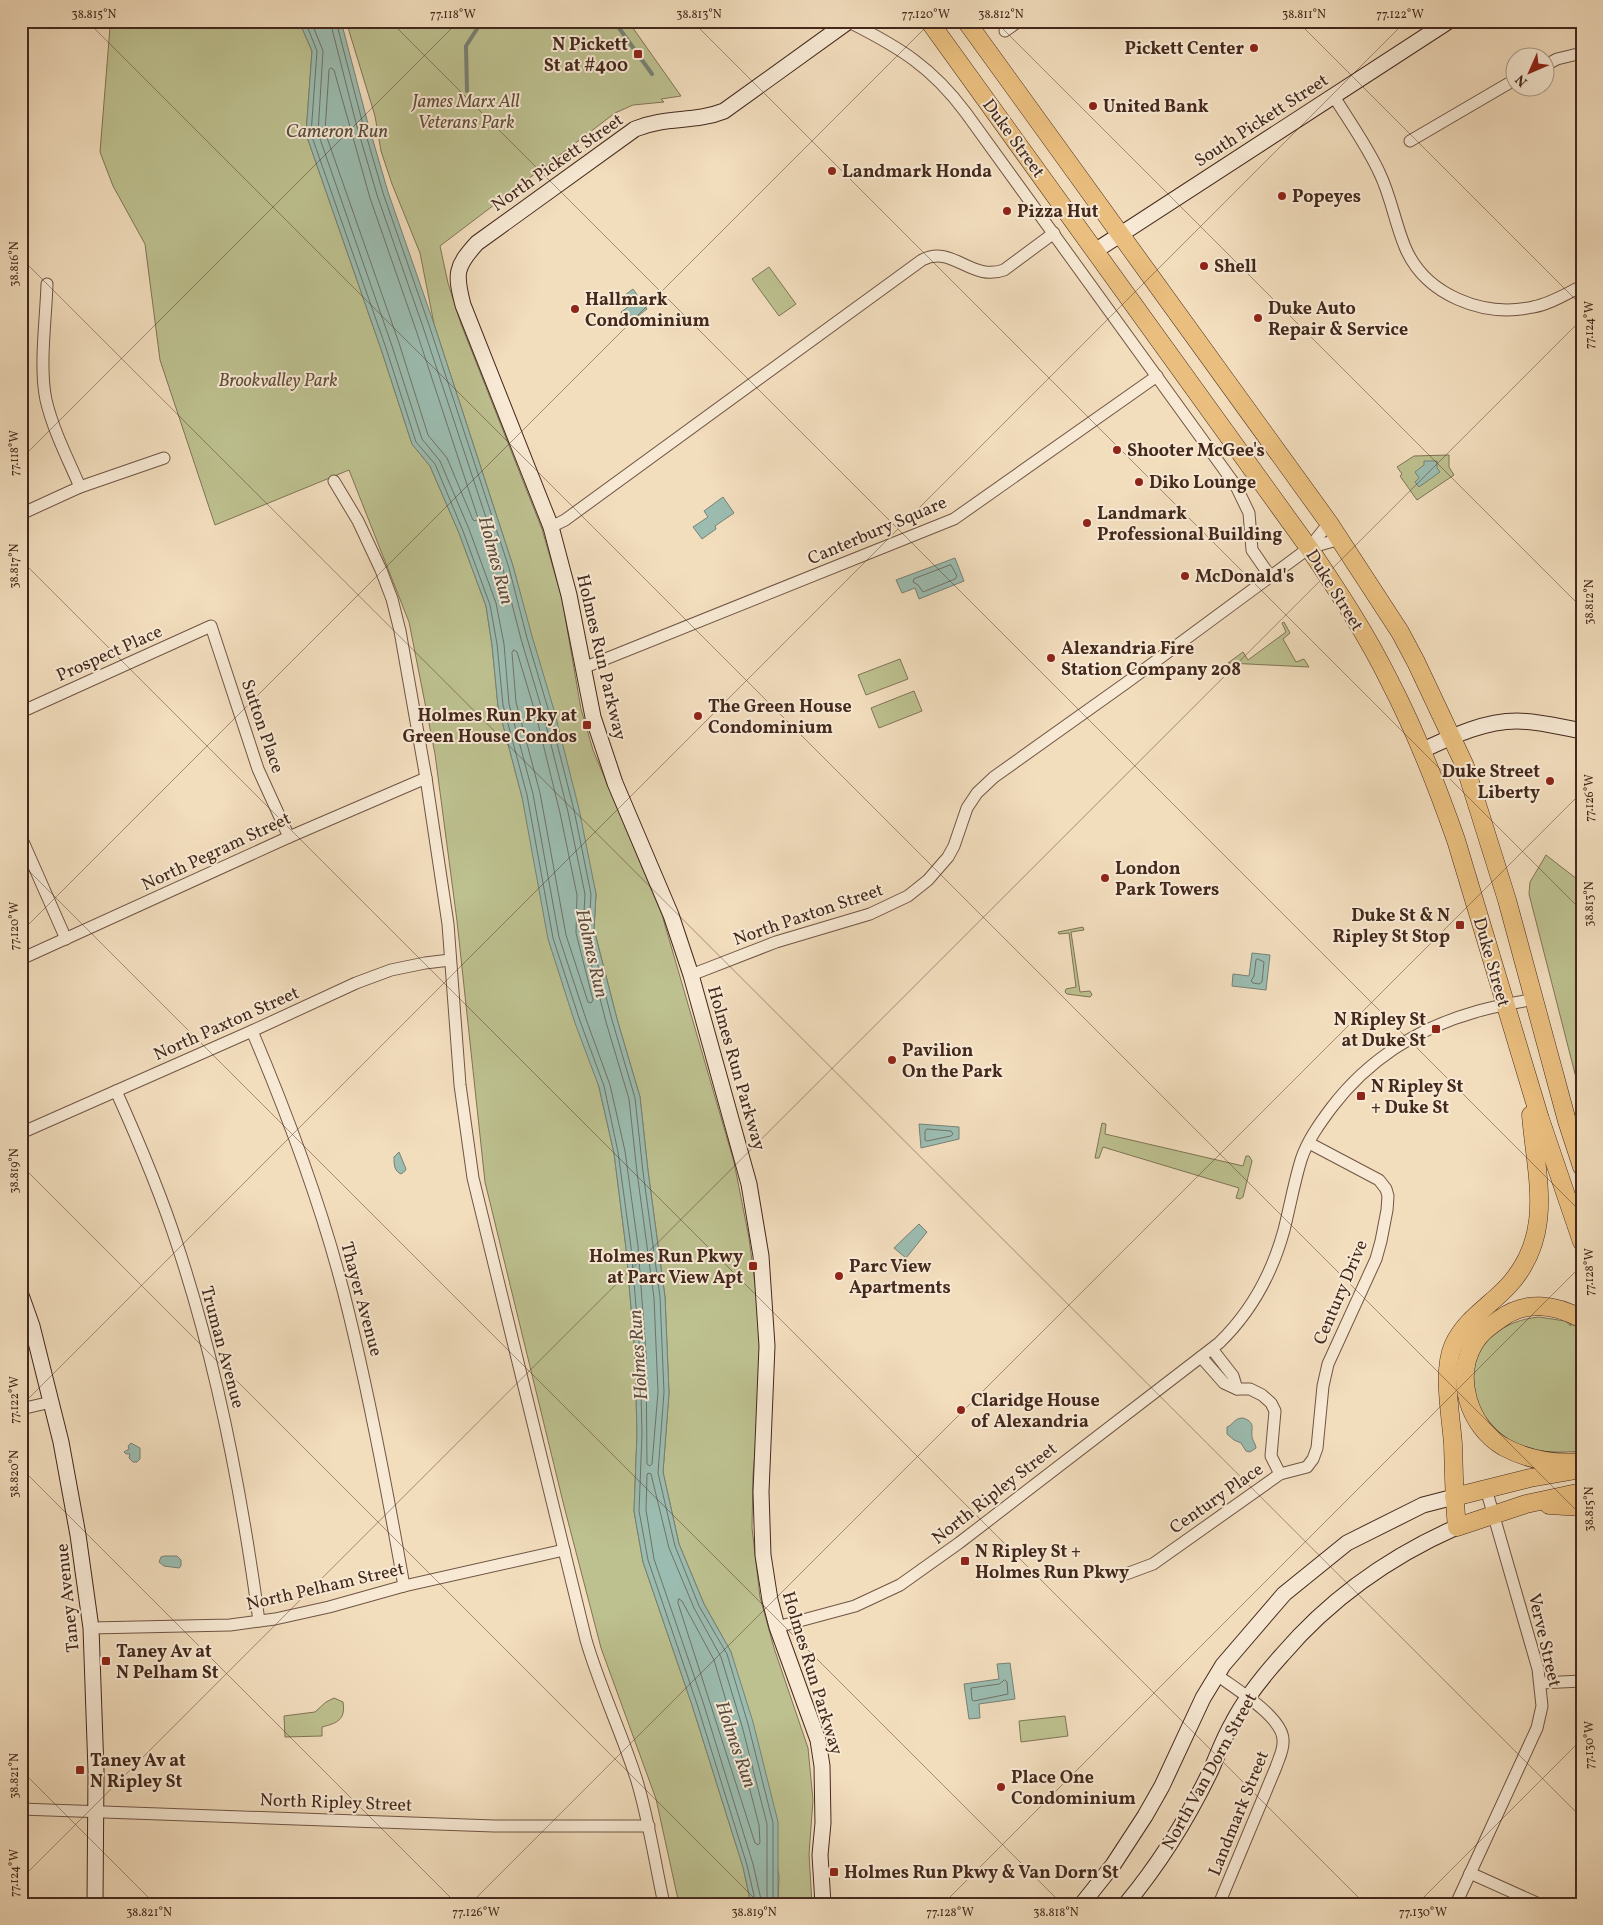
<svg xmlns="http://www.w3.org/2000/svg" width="1603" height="1925" viewBox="0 0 1603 1925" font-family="Vollkorn,serif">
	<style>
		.green { fill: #bdc08f; stroke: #807456 }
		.water { fill: #9bbcb0; stroke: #788175 }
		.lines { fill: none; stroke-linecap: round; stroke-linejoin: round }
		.shore { stroke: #707266; stroke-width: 1 }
		.stream { stroke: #788175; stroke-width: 4 }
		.street-casing { stroke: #705544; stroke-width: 13 }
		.secondary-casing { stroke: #44281c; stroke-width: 17 }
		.primary-casing { stroke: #44281c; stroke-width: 19 }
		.street { stroke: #f7e9d4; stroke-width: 11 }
		.secondary { stroke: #f7e9d4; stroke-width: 15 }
		.primary { stroke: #e9be7e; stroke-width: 18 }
		.ticks { fill: none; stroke: #44281c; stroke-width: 1; stroke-opacity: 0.45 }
		.poi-dot { fill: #8f2418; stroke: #f7e9d4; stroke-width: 2 }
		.labels { text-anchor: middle; stroke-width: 4; stroke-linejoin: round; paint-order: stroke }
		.poi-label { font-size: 18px; font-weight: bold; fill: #44281c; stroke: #f7e9d4; text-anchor: start }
		.park-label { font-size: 18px; font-style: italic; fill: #624e39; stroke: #f7e9d4 }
		.street-label { font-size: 18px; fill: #44281c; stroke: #f7e9d4 }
		.water-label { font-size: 19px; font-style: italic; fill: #5a4d41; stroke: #f7e9d4 }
		.neatline { fill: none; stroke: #44281c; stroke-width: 2 }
		.ticks-label { font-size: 12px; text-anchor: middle; fill: #44281c }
	</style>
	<rect width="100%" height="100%" fill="#f2ddbd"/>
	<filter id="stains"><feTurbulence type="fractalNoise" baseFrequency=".004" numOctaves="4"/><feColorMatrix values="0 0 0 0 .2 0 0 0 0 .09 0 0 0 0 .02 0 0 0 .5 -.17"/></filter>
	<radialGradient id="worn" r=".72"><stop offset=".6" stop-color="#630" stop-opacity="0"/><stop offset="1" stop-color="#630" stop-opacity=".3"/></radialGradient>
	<g class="green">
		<polygon points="109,21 299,21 312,51 306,134 381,349 412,444 430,466 459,533 486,606 492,645 498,706 599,1087 614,1153 626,1248 635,1354 637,1434 634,1511 643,1562 692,1705 743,1867 751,1904 679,1904 656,1799 601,1648 564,1506 485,1182 457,921 435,754 409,622 349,470 215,525 160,360 145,244 113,186 100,152 110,27"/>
		<polygon points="346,21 628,21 681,96 661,99 664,102 633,105 615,113 440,246 448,283 461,324 542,529 562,599 581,709 593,750 662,915 734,1162 749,1238 760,1322 760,1393 753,1475 752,1528 760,1597 774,1648 808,1748 813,1800 809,1854 812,1904 778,1904 779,1876 731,1652 704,1604 679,1544 663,1472 669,1393 665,1297 648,1171 640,1097 617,1019 594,929 596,894 513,566 434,324 420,253 392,184 381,151 375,116"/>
		<polygon points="769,267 796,304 779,316 752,279"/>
		<polygon points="1449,455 1449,467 1454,475 1417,500 1400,476 1402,474 1397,467 1414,456"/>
		<polygon points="1284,622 1290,633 1283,639 1296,662 1304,659 1309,667 1228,663 1243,652 1248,660 1286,632 1282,623"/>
		<polygon points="900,659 908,679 866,695 858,675"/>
		<polygon points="914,691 922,711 879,728 871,708"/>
		<polygon points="1546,855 1582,883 1582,1101 1529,894 1530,882"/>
		<polygon points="1083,927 1084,930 1071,932 1080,992 1090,991 1092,995 1090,997 1067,994 1065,992 1066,989 1076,987 1069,933 1059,934 1058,932"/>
		<polygon points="1102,1123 1106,1124 1105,1134 1243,1166 1246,1156 1249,1156 1252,1161 1243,1197 1240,1199 1236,1198 1239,1188 1103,1147 1099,1158 1095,1158"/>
		<path d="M1539,1317L1565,1321L1571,1326L1569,1321L1582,1328V1451C1558,1453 1536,1453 1514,1444C1500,1439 1489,1426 1482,1413C1480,1408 1475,1402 1473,1396C1472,1391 1473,1383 1473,1377C1474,1341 1505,1320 1539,1317Z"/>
		<path d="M334,1698L343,1702C346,1720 337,1723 322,1727V1736L285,1737L284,1716L315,1712L326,1702Z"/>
		<polygon points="1065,1716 1068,1736 1021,1742 1019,1721"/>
	</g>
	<g class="water">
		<polygon points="299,21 341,21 367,120 388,192 434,324 513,566 532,636 554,710 579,809 596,894 594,930 617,1019 640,1097 648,1171 665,1297 669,1393 663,1472 679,1544 704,1604 731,1652 753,1722 778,1822 778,1904 751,1904 743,1867 692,1705 643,1562 634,1511 637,1434 635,1354 626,1248 614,1153 599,1087 575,1023 548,939 522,797 498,706 492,645 486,606 459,533 430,466 412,444 381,349 306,134 312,51"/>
		<polygon points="633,289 647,309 629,323 621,312 628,307 621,298"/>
		<polygon points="1424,461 1437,461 1437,468 1440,472 1419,487 1415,482 1419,478 1415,472 1424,465"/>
		<polygon points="723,497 734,513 715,526 716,529 702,539 693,527 708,517 704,511"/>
		<polygon points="955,558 964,581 919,599 915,588 902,593 896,580"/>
		<polygon points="1252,953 1270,955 1266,990 1232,986 1233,974 1249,976"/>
		<polygon points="919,1124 959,1127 959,1139 921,1148"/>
		<path d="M399,1152L406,1169L405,1171L401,1174C394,1171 394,1164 394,1157Z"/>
		<polygon points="919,1224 927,1232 906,1258 894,1248"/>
		<path d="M1243,1418C1258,1423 1249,1430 1253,1440C1254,1443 1256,1445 1256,1448L1250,1452L1246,1451L1241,1443L1234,1440L1227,1434V1427C1233,1425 1234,1418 1243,1418Z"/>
		<polygon points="131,1443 140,1448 140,1459 137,1462 133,1462 129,1458 130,1454 126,1454 124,1452 129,1449 128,1446"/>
		<polygon points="164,1556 177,1556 181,1560 181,1566 179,1568 164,1566 159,1562 161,1557"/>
		<polygon points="1010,1663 1015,1699 979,1704 980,1718 969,1719 964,1684 999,1679 997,1664"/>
	</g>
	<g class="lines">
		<g class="shore">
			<polyline points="305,21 317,51 311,134 386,348 416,442 435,464 463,531 490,605 497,644 503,705 527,795 553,938 580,1021 604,1086 618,1152 631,1247 640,1354 642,1434 639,1511 648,1560 697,1704 747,1865 756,1904"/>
			<polyline points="311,21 323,51 318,133 392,346 422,439 440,461 469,529 496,603 504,644 509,704 533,794 559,937 586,1019 610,1085 625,1151 638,1246 646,1354 647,1464 650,1466 652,1464 658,1392 654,1298 637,1172 629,1099 606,1022 583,932 585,894 568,812 543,713 521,639 503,569 423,327 377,195 356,123 330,21"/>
			<polyline points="336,21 362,121 383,193 429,325 509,568 527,638 549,712 574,810 591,894 589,931 612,1020 635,1098 643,1172 660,1297 664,1392 658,1473 675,1546 699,1606 727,1654 748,1724 773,1823 773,1904"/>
			<polygon points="331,68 334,70 370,198 416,330 478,518 476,521 473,520 447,458 428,435 399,343 325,132 329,70"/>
			<polygon points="951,565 957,576 955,579 923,592 918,585 913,582 914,579"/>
			<polygon points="514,650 517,652 536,715 560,813 577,895 576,933 593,1000 591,1003 588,1002 566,935 540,793 516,702 512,653"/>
			<polygon points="1258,959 1264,962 1262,982 1259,984 1253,983 1251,981 1254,976 1256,960"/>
			<polygon points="927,1129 951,1131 953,1134 951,1136 927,1141 925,1140 925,1132"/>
			<polygon points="679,1599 682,1601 714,1660 734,1728 759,1825 760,1843 758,1845 755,1843 678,1603"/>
			<polygon points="1005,1680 1007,1682 1008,1694 974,1701 972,1700 971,1688 999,1684"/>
			<polyline points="762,1904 753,1864 703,1702 654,1559 646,1510 647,1475 648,1473 651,1474 669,1548 694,1608 721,1657 742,1726 767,1824 767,1904"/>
		</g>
		<g class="stream">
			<polyline points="614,21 652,74"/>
			<polyline points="467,91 466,46 482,21"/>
		</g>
		<defs>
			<g id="street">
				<path d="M849,22C899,47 932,67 966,113L1236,486L1249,513L1252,550L1270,576"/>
				<polyline points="1005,31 1019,21"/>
				<polyline points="1546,65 1557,59 1582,53"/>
				<path d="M1333,95C1349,121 1368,147 1380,174C1391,197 1395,223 1405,247C1425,295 1483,318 1533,307C1550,304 1566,294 1582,286"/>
				<polyline points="1410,141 1516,79"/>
				<path d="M47,284C46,319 39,367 46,400C53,430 68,459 80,487"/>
				<path d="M334,481L358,521L381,570L392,599L400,631L426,778L448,924L460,1085L473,1178L586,1640C600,1688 622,1733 637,1781C649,1821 655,1863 664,1904"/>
				<polyline points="21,514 80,487 164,458"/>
				<path d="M551,527L565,520L922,260C952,244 971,282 1004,270L1054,233"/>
				<polyline points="1309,548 1340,539"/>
				<polyline points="583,668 954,519 1157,376"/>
				<polyline points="21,712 211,626 258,769 289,837"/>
				<polyline points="21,837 66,939"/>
				<polyline points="21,959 289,837 426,778"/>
				<polyline points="691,975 776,942 870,914 908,896 928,880 948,857 954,846 967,808 977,793 994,777 1126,683 1309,548 1329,523"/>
				<path d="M252,1031C291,1123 326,1217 349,1314C371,1404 388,1495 404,1586"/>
				<path d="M116,1091C139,1142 161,1194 178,1247C218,1368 242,1495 259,1621"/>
				<polyline points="21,1133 252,1031 356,983 391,970 425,963 450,960"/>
				<polyline points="1212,1349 1233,1376 1237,1389"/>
				<polyline points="1201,1357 1224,1383 1237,1389 1250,1389 1262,1395 1271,1403 1275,1411 1271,1456 1280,1474"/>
				<polyline points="21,1409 51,1402"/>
				<polyline points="1126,1574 1153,1564 1280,1474 1307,1467 1313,1459 1317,1448 1323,1386 1328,1364 1376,1259 1381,1241 1387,1210 1388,1196 1386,1189 1379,1180 1309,1143"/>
				<path d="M777,1627L855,1606L900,1585L959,1543L1219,1343C1252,1311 1272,1274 1284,1230C1290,1206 1294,1183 1301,1160C1307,1141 1320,1123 1332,1107C1368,1060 1418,1028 1475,1012C1494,1006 1515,1003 1534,999"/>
				<polyline points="91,1628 230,1625 275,1619 329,1607 404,1586 564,1550"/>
				<path d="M1217,1675C1234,1688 1283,1717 1283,1740C1284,1749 1279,1758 1276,1767L1219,1904"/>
				<polyline points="1540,1683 1582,1681"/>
				<polyline points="21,1809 494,1826 649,1826"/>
				<polyline points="1470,1873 1539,1904"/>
				<polyline points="1456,1904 1537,1728 1542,1706 1538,1669 1486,1489"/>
			</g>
			<g id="secondary">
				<polyline points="1095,251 1449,21"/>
				<path d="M1421,751C1451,737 1483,721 1517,721C1538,721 1560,727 1582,731"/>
				<polyline points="21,1295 32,1326 61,1442 78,1535 91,1628 96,1771 95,1904"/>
				<path d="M823,1904L820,1855L823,1823L822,1766L818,1740L777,1627L770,1600L763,1555L761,1492L767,1346L761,1256L749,1184L691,975L671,915L615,783L593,717L569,595L551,527L463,305C455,274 455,267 477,243L635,129C666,116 694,123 724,111L849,21"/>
				<polyline points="1082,1904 1113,1865 1145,1816 1162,1786 1203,1698 1223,1665 1284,1594 1347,1543 1423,1505 1454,1497"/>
				<path d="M1126,1904C1160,1863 1188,1818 1211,1770C1218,1754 1224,1737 1233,1722C1246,1697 1263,1676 1282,1655C1330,1599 1389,1557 1457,1527"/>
			</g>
			<g id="primary">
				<path d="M929,21L1309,548C1338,591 1367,635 1390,682C1416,732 1437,786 1456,840L1540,1119L1582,1242"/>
				<polyline points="966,21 1329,523 1400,632 1416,662 1465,766 1507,900 1567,1121 1582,1167"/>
				<path d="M1531,1115C1536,1176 1555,1234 1509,1285C1490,1306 1465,1319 1453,1346C1442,1372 1451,1416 1453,1444C1454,1472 1454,1499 1457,1527L1526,1504L1582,1492"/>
				<path d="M1582,1319C1555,1304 1526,1300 1500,1319C1491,1325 1481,1332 1475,1342C1453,1377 1469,1427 1504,1447C1528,1460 1556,1464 1582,1462"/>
				<polyline points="1454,1497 1530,1478 1576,1470"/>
				<polyline points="1549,1505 1582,1507"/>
			</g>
		</defs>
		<use href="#street" class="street-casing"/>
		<use href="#secondary" class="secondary-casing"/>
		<use href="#primary" class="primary-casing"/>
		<use href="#street" class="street"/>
		<use href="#secondary" class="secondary"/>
		<use href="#primary" class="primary"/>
	</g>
	<path class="ticks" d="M87,21L1582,1516M390,21L1582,1213M692,21L1582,911M995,21L1582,608M1297,21L1582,306M21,258L1582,1818M21,459L459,21M21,560L1365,1904M21,863L1062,1904M21,932L932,21M21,1165L760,1904M21,1406L1406,21M21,1468L457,1904M21,1770L155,1904M21,1879L1582,319M470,1904L1582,792M943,1904L1582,1265M1417,1904L1582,1739"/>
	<g class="poi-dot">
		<circle cx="1254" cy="48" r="5"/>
		<rect x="633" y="49" width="10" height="10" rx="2.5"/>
		<circle cx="1093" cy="106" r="5"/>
		<circle cx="832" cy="171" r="5"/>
		<circle cx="1282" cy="196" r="5"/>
		<circle cx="1007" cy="211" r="5"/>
		<circle cx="1204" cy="266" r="5"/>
		<circle cx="575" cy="309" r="5"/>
		<circle cx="1258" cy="318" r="5"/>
		<circle cx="1117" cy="450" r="5"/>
		<circle cx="1139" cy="482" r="5"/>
		<circle cx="1087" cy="523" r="5"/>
		<circle cx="1185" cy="576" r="5"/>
		<circle cx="1051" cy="658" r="5"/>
		<circle cx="698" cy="716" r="5"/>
		<rect x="582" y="720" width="10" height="10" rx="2.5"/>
		<circle cx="1550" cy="781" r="5"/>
		<circle cx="1105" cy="878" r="5"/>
		<rect x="1455" y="920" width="10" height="10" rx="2.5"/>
		<rect x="1431" y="1024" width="10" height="10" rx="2.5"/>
		<circle cx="892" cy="1060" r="5"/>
		<rect x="1356" y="1091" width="10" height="10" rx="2.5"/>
		<rect x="748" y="1261" width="10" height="10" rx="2.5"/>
		<circle cx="839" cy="1276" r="5"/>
		<circle cx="961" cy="1410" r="5"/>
		<rect x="960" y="1556" width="10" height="10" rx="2.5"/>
		<rect x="101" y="1656" width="10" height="10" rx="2.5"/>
		<rect x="75" y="1765" width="10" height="10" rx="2.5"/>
		<circle cx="1001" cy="1787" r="5"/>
		<rect x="829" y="1867" width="10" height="10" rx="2.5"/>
	</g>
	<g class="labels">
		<g class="poi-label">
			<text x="628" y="50" text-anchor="end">N Pickett<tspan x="628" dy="21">St at #400</tspan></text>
			<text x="1244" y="54" text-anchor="end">Pickett Center</text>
			<text x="1103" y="112">United Bank</text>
			<text x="842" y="177">Landmark Honda</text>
			<text x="1292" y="202">Popeyes</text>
			<text x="1017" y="217">Pizza Hut</text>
			<text x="1214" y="272">Shell</text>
			<text x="585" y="305">Hallmark<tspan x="585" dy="21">Condominium</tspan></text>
			<text x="1268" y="314">Duke Auto<tspan x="1268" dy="21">Repair &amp; Service</tspan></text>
			<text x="1127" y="456">Shooter McGee's</text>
			<text x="1149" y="488">Diko Lounge</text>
			<text x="1097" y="519">Landmark<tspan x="1097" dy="21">Professional Building</tspan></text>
			<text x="1195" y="582">McDonald's</text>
			<text x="1061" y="654">Alexandria Fire<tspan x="1061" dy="21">Station Company 208</tspan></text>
			<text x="708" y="712">The Green House<tspan x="708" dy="21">Condominium</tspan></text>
			<text x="577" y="721" text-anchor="end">Holmes Run Pky at<tspan x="577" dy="21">Green House Condos</tspan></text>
			<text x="1540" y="777" text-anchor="end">Duke Street<tspan x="1540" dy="21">Liberty</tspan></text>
			<text x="1115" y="874">London<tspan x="1115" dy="21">Park Towers</tspan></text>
			<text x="1450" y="921" text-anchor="end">Duke St &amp; N<tspan x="1450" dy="21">Ripley St Stop</tspan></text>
			<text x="1426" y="1025" text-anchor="end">N Ripley St<tspan x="1426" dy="21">at Duke St</tspan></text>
			<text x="902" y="1056">Pavilion<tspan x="902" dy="21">On the Park</tspan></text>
			<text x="1371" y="1092">N Ripley St<tspan x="1371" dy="21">+ Duke St</tspan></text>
			<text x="743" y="1262" text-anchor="end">Holmes Run Pkwy<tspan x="743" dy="21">at Parc View Apt</tspan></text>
			<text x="849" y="1272">Parc View<tspan x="849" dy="21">Apartments</tspan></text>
			<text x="971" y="1406">Claridge House<tspan x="971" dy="21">of Alexandria</tspan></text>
			<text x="975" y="1557">N Ripley St +<tspan x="975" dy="21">Holmes Run Pkwy</tspan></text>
			<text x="116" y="1657">Taney Av at<tspan x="116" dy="21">N Pelham St</tspan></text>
			<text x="90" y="1766">Taney Av at<tspan x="90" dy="21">N Ripley St</tspan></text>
			<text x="1011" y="1783">Place One<tspan x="1011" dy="21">Condominium</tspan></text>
			<text x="844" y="1878">Holmes Run Pkwy &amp; Van Dorn St</text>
		</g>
		<g class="park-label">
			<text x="466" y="107">James Marx All<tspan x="466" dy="21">Veterans Park</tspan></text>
			<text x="278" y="386">Brookvalley Park</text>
		</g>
		<g class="street-label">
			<text transform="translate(1261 120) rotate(-33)" y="6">South Pickett Street</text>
			<text transform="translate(1014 138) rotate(54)" y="6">Duke Street</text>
			<text transform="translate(557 162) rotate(-35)" y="6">North Pickett Street</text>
			<text transform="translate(877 530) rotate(-23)" y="6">Canterbury Square</text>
			<text transform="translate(1335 590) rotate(58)" y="6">Duke Street</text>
			<text transform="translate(109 653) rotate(-24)" y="6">Prospect Place</text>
			<text transform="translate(602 657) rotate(77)" y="6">Holmes Run Parkway</text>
			<text transform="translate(263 726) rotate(71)" y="6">Sutton Place</text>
			<text transform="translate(216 851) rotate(-25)" y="6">North Pegram Street</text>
			<text transform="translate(808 914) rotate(-19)" y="6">North Paxton Street</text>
			<text transform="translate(1492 962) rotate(74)" y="6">Duke Street</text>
			<text transform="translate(226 1023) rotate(-24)" y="6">North Paxton Street</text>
			<text transform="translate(737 1068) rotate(74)" y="6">Holmes Run Parkway</text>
			<text transform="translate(1340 1292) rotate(-67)" y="6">Century Drive</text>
			<text transform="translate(362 1299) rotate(75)" y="6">Thayer Avenue</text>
			<text transform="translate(223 1347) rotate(75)" y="6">Truman Avenue</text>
			<text transform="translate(994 1493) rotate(-38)" y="6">North Ripley Street</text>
			<text transform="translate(1216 1498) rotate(-35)" y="6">Century Place</text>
			<text transform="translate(325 1586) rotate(-13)" y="6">North Pelham Street</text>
			<text transform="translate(67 1598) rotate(-96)" y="6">Taney Avenue</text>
			<text transform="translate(1545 1640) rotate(77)" y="6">Verve Street</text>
			<text transform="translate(813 1673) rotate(73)" y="6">Holmes Run Parkway</text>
			<text transform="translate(1209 1771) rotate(-61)" y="6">North Van Dorn Street</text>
			<text transform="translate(336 1802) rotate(2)" y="6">North Ripley Street</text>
			<text transform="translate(1238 1813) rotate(-68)" y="6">Landmark Street</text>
		</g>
		<g class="water-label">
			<text x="337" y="137">Cameron Run</text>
			<text transform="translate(497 560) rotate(75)" y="7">Holmes Run</text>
			<text transform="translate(593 953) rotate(77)" y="7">Holmes Run</text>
			<text transform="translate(637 1355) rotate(-94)" y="7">Holmes Run</text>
			<text transform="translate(737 1744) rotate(71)" y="7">Holmes Run</text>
		</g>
	</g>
	<rect width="1603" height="1925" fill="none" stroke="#f2ddbd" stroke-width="55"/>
	<g transform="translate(1530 72) rotate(225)"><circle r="24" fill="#f7e9d4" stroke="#af9c8a"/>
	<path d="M0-4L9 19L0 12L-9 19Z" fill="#8f2418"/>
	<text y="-8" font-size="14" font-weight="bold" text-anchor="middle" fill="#44281c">N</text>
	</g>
	<rect x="28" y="28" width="1548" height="1870" class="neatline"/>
	<g class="ticks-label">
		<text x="94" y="18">38.815°N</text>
		<text x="453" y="18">77.118°W</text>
		<text x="699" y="18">38.813°N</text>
		<text x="926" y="18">77.120°W</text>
		<text x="1001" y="18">38.812°N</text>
		<text x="1304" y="18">38.811°N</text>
		<text x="1400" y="18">77.122°W</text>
		<text transform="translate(14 264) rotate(-90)" y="4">38.816°N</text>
		<text transform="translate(1589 325) rotate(-90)" y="4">77.124°W</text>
		<text transform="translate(14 453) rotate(-90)" y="4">77.118°W</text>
		<text transform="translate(14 566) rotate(-90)" y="4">38.817°N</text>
		<text transform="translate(1589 602) rotate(-90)" y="4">38.812°N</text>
		<text transform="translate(1589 798) rotate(-90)" y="4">77.126°W</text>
		<text transform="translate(1589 904) rotate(-90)" y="4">38.813°N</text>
		<text transform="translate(14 926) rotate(-90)" y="4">77.120°W</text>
		<text transform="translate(14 1171) rotate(-90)" y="4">38.819°N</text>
		<text transform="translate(1589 1272) rotate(-90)" y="4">77.128°W</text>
		<text transform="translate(14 1400) rotate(-90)" y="4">77.122°W</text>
		<text transform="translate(14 1474) rotate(-90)" y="4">38.820°N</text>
		<text transform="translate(1589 1509) rotate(-90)" y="4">38.815°N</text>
		<text transform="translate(1589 1745) rotate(-90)" y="4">77.130°W</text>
		<text transform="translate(14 1776) rotate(-90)" y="4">38.821°N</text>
		<text transform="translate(14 1873) rotate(-90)" y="4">77.124°W</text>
		<text x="149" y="1916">38.821°N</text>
		<text x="476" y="1916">77.126°W</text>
		<text x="754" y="1916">38.819°N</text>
		<text x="950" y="1916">77.128°W</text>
		<text x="1056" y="1916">38.818°N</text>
		<text x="1423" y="1916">77.130°W</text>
	</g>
	<rect width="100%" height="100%" filter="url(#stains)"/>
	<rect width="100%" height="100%" fill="url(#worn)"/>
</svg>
